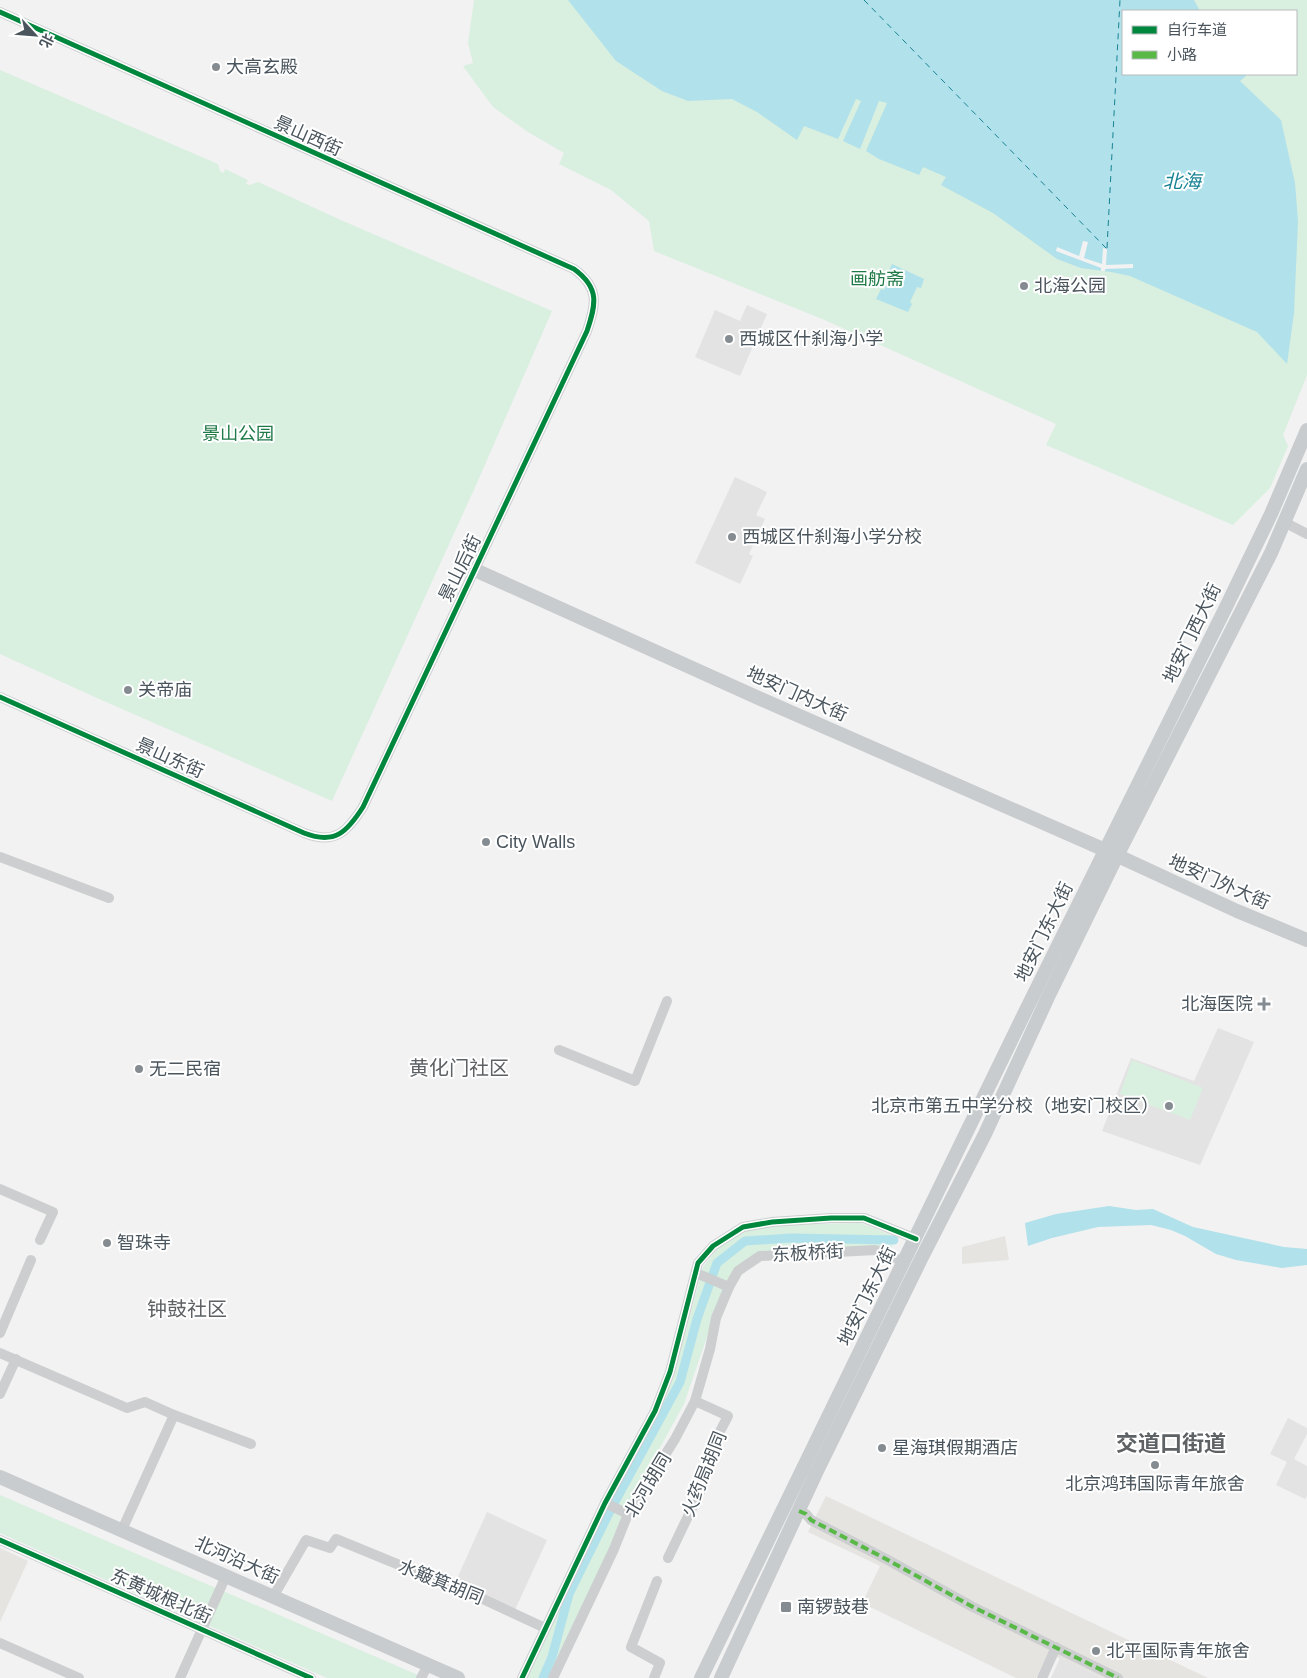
<svg xmlns="http://www.w3.org/2000/svg" width="1307" height="1678" viewBox="0 0 1307 1678" font-family="Arial,'Noto Sans SC',sans-serif">
	<style>
		.commercial { fill: #e6e4e0 }
		.education { fill: #e4e3e3 }
		.green { fill: #d9efe0; fill-rule: evenodd }
		.water { fill: #b1e1ea }
		.pier { fill: #f2f2f2 }
		.lines { fill: none; stroke-linecap: round; stroke-linejoin: round }
		.canal { stroke: #b1e1ea; stroke-width: 9 }
		.ferry { stroke: #178294; stroke-width: 1; stroke-dasharray: 6 5; stroke-linecap: butt }
		.minor { stroke: #cccecf; stroke-width: 10 }
		.major { stroke: #c8ccce; stroke-width: 14 }
		.quiet { stroke: #58b947; stroke-width: 4; stroke-dasharray: 8 4; stroke-linecap: butt }
		.cycleway-casing { stroke: #fff; stroke-width: 8 }
		.cycleway { stroke: #00873e; stroke-width: 5 }
		.poi-dot { fill: #858c91; stroke: #fff; stroke-width: 2 }
		.labels { text-anchor: middle; stroke-width: 4; stroke-linejoin: round; paint-order: stroke }
		.poi-label { font-size: 18px; fill: #4a555d; stroke: #fff; text-anchor: start }
		.street-label { font-size: 18px; fill: #4a555d; stroke: #fff }
		.park-label { font-size: 18px; fill: #1f7a47; stroke: #fff }
		.water-label { font-size: 19px; font-style: italic; fill: #178294; stroke: #fff }
		.quarter-label { font-size: 20px; fill: #5e6265; stroke: #fff }
		.district-label { font-size: 22px; font-weight: bold; fill: #5e6265; stroke: #fff }
	</style>
	<rect width="100%" height="100%" fill="#f2f2f2"/>
	<g class="commercial">
		<polygon points="1005,1236 1009,1260 962,1264 962,1247"/>
		<polygon points="826,1496 1208,1678 1103,1678 1048,1653 1036,1678 1016,1678 862,1603 880,1566 808,1532"/>
		<polygon points="0,1548 28,1561 0,1622"/>
	</g>
	<g class="education">
		<polygon points="747,305 767,314 740,376 695,357 715,310 740,321"/>
		<polygon points="735,477 767,492 756,515 765,519 749,554 753,556 740,584 695,563"/>
		<polygon points="1218,1028 1254,1042 1200,1165 1102,1131 1131,1058 1194,1081"/>
		<polygon points="1288,1418 1307,1428 1307,1434 1294,1459 1307,1466 1307,1496 1305,1499 1276,1485 1287,1462 1270,1454"/>
		<polygon points="487,1512 547,1540 515,1610 455,1583"/>
		<polygon points="1060,1658 1103,1678 1051,1678"/>
	</g>
	<g class="green">
		<path d="M474,0H1307V375L1283,435L1288,446L1270,488L1233,525L1046,445L1056,424L827,321L654,251L649,221L611,190L559,164L564,153L528,132L493,107L463,66L473,63L468,43ZM1123,11H1296V74H1123Z"/>
		<polygon points="0,70 218,164 220,171 224,173 225,169 248,180 246,184 250,185 258,182 343,221 552,311 477,483 332,801 97,698 0,654"/>
		<polygon points="1132,1060 1203,1088 1190,1120 1120,1094"/>
		<polygon points="861,1223 896,1237 889,1252 751,1257 721,1296 684,1404 634,1495 549,1678 525,1678 684,1337 703,1267 717,1248 738,1230 761,1225"/>
		<polygon points="0,1495 425,1678 327,1678 0,1533"/>
	</g>
	<g class="water">
		<polygon points="568,0 1194,0 1200,11 1123,11 1123,74 1245,74 1246,76 1240,81 1281,120 1295,183 1298,221 1294,313 1287,364 1257,332 1130,276 1111,272 1081,268 1057,259 993,213 941,185 946,177 923,167 919,175 879,159 866,151 887,103 879,101 860,149 843,141 861,101 856,99 838,139 804,126 797,140 757,112 732,99 688,101 662,91 616,61"/>
		<polygon points="892,264 924,279 921,288 917,287 910,302 912,304 908,312 876,299 881,289 884,290 891,275 888,273"/>
		<polygon points="1109,1206 1136,1210 1153,1209 1193,1227 1284,1247 1307,1249 1307,1265 1282,1268 1236,1260 1216,1254 1185,1236 1171,1230 1151,1225 1098,1227 1052,1238 1028,1246 1025,1223 1056,1214"/>
	</g>
	<polygon class="pier" points="1083,241 1088,242 1084,258 1102,264 1103,248 1107,249 1106,265 1133,264 1133,268 1105,269 1105,271 1101,271 1101,268 1056,251 1057,247 1079,256"/>
	<g class="lines">
		<polyline class="canal" points="543,1678 552,1657 569,1594 611,1509 680,1382 697,1319 717,1263 745,1241 791,1238 894,1240"/>
		<g class="ferry">
			<polyline points="864,0 1107,249"/>
			<polyline points="1107,248 1120,0"/>
		</g>
		<g class="minor">
			<path d="M0,12L574,269C600,288 596,304 587,331L363,807C347,832 335,845 304,833L0,697"/>
			<polyline points="1284,522 1307,534"/>
			<polyline points="0,857 109,898"/>
			<polyline points="559,1050 635,1081 667,1001"/>
			<polyline points="0,1189 53,1212 40,1240"/>
			<polyline points="696,1273 729,1287"/>
			<polyline points="0,1333 31,1260"/>
			<polyline points="0,1353 127,1408 145,1402 174,1415"/>
			<polyline points="0,1394 16,1359"/>
			<polyline points="605,1503 628,1514"/>
			<polyline points="799,1511 806,1514 811,1520 886,1559 973,1607 1118,1678"/>
			<polyline points="122,1530 174,1415 251,1444"/>
			<polyline points="0,1540 311,1678"/>
			<path d="M668,1558L703,1485C702,1460 717,1438 728,1416L695,1401"/>
			<polyline points="273,1597 306,1540 330,1548 336,1539 431,1578 451,1584 545,1628"/>
			<polyline points="0,1643 79,1678"/>
			<polyline points="180,1678 226,1576"/>
			<polyline points="421,1678 428,1665"/>
			<polyline points="522,1678 605,1503 655,1411 670,1372 698,1263 713,1246 743,1227 772,1222 831,1218 864,1218 916,1239"/>
			<polyline points="553,1678 614,1549 628,1514 675,1439 695,1401 710,1349 716,1318 729,1287 738,1271 760,1256 875,1250 888,1254 904,1263"/>
			<polyline points="654,1678 660,1663 631,1647 657,1581"/>
			<polyline points="1042,1678 1056,1647"/>
		</g>
		<g class="major">
			<polyline points="475,570 763,700 1105,850 1237,911 1307,940"/>
			<polyline points="0,1477 458,1678"/>
			<polyline points="701,1678 1027,1008 1226,607 1271,514 1307,430"/>
			<polyline points="721,1678 816,1473 921,1259 985,1134 1048,997 1117,856 1271,553 1307,469"/>
		</g>
		<polyline class="quiet" points="799,1511 806,1514 811,1520 886,1559 973,1607 1118,1678"/>
		<defs>
			<g id="cycleway">
				<path d="M0,12L574,269C600,288 596,304 587,331L363,807C347,832 335,845 304,833L0,697"/>
				<polyline points="0,1540 311,1678"/>
				<polyline points="522,1678 605,1503 655,1411 670,1372 698,1263 713,1246 743,1227 772,1222 831,1218 864,1218 916,1239"/>
			</g>
		</defs>
		<use href="#cycleway" class="cycleway-casing"/>
		<use href="#cycleway" class="cycleway"/>
	</g>
	<g class="poi-dot">
		<circle cx="216" cy="67" r="5"/>
		<circle cx="1024" cy="286" r="5"/>
		<circle cx="729" cy="339" r="5"/>
		<circle cx="732" cy="537" r="5"/>
		<circle cx="128" cy="690" r="5"/>
		<circle cx="486" cy="842" r="5"/>
		<path d="M1261.5 996.5h5v5h5v5h-5v5h-5v-5h-5v-5h5z"/>
		<circle cx="139" cy="1069" r="5"/>
		<circle cx="1169" cy="1106" r="5"/>
		<circle cx="107" cy="1243" r="5"/>
		<circle cx="882" cy="1448" r="5"/>
		<circle cx="1155" cy="1465" r="5"/>
		<rect x="780" y="1601" width="12" height="12" rx="2.5"/>
		<circle cx="1096" cy="1651" r="5"/>
	</g>
	<g class="labels">
		<g class="poi-label">
			<text x="226" y="73">大高玄殿</text>
			<text x="1034" y="292">北海公园</text>
			<text x="739" y="345">西城区什刹海小学</text>
			<text x="742" y="543">西城区什刹海小学分校</text>
			<text x="138" y="696">关帝庙</text>
			<text x="496" y="848">City Walls</text>
			<text x="1253" y="1010" text-anchor="end">北海医院</text>
			<text x="149" y="1075">无二民宿</text>
			<text x="1159" y="1112" text-anchor="end">北京市第五中学分校（地安门校区）</text>
			<text x="117" y="1249">智珠寺</text>
			<text x="892" y="1454">星海琪假期酒店</text>
			<text x="1155" y="1490" text-anchor="middle">北京鸿玮国际青年旅舍</text>
			<text x="797" y="1613">南锣鼓巷</text>
			<text x="1106" y="1657">北平国际青年旅舍</text>
		</g>
		<g class="street-label">
			<text transform="translate(308 136) rotate(24)" y="6">景山西街</text>
			<text transform="translate(460 568) rotate(-64)" y="6">景山后街</text>
			<text transform="translate(1192 633) rotate(-64)" y="6">地安门西大街</text>
			<text transform="translate(797 694) rotate(24)" y="6">地安门内大街</text>
			<text transform="translate(170 758) rotate(24)" y="6">景山东街</text>
			<text transform="translate(1219 882) rotate(24)" y="6">地安门外大街</text>
			<text transform="translate(1044 932) rotate(-64)" y="6">地安门东大街</text>
			<text transform="translate(808 1253) rotate(-3)" y="6">东板桥街</text>
			<text transform="translate(867 1296) rotate(-64)" y="6">地安门东大街</text>
			<text transform="translate(704 1474) rotate(-68)" y="6">火药局胡同</text>
			<text transform="translate(648 1485) rotate(-59)" y="6">北河胡同</text>
			<text transform="translate(237 1560) rotate(24)" y="6">北河沿大街</text>
			<text transform="translate(441 1582) rotate(22)" y="6">水簸箕胡同</text>
			<text transform="translate(161 1596) rotate(24)" y="6">东黄城根北街</text>
		</g>
		<g class="park-label">
			<text x="877" y="285">画舫斋</text>
			<text x="238" y="440">景山公园</text>
		</g>
		<g class="water-label">
			<text x="1182" y="188">北海</text>
		</g>
		<g class="quarter-label">
			<text x="459" y="1075">黄化门社区</text>
			<text x="187" y="1316">钟鼓社区</text>
		</g>
		<g class="district-label">
			<text x="1171" y="1451">交道口街道</text>
		</g>
	</g>
	<rect x="1122" y="10" width="175" height="65" fill="#ffffff" stroke="#b7bbbe"/>
	<rect x="1132" y="26" width="25" height="8" fill="#00873e" stroke="#b7bbbe"/>
	<text x="1167" y="35" font-size="15" fill="#4a555d">自行车道</text>
	<rect x="1132" y="51" width="25" height="8" fill="#58b947" stroke="#b7bbbe"/>
	<text x="1167" y="60" font-size="15" fill="#4a555d">小路</text>
	<g transform="translate(35 35) rotate(116)" stroke="#ffffff" stroke-width="4" paint-order="stroke">
	<path d="M0-4L9 19L0 12L-9 19Z" fill="#4a555d"/>
	<text y="-8" font-size="14" font-weight="bold" text-anchor="middle" fill="#4a555d">北</text>
	</g>
</svg>
